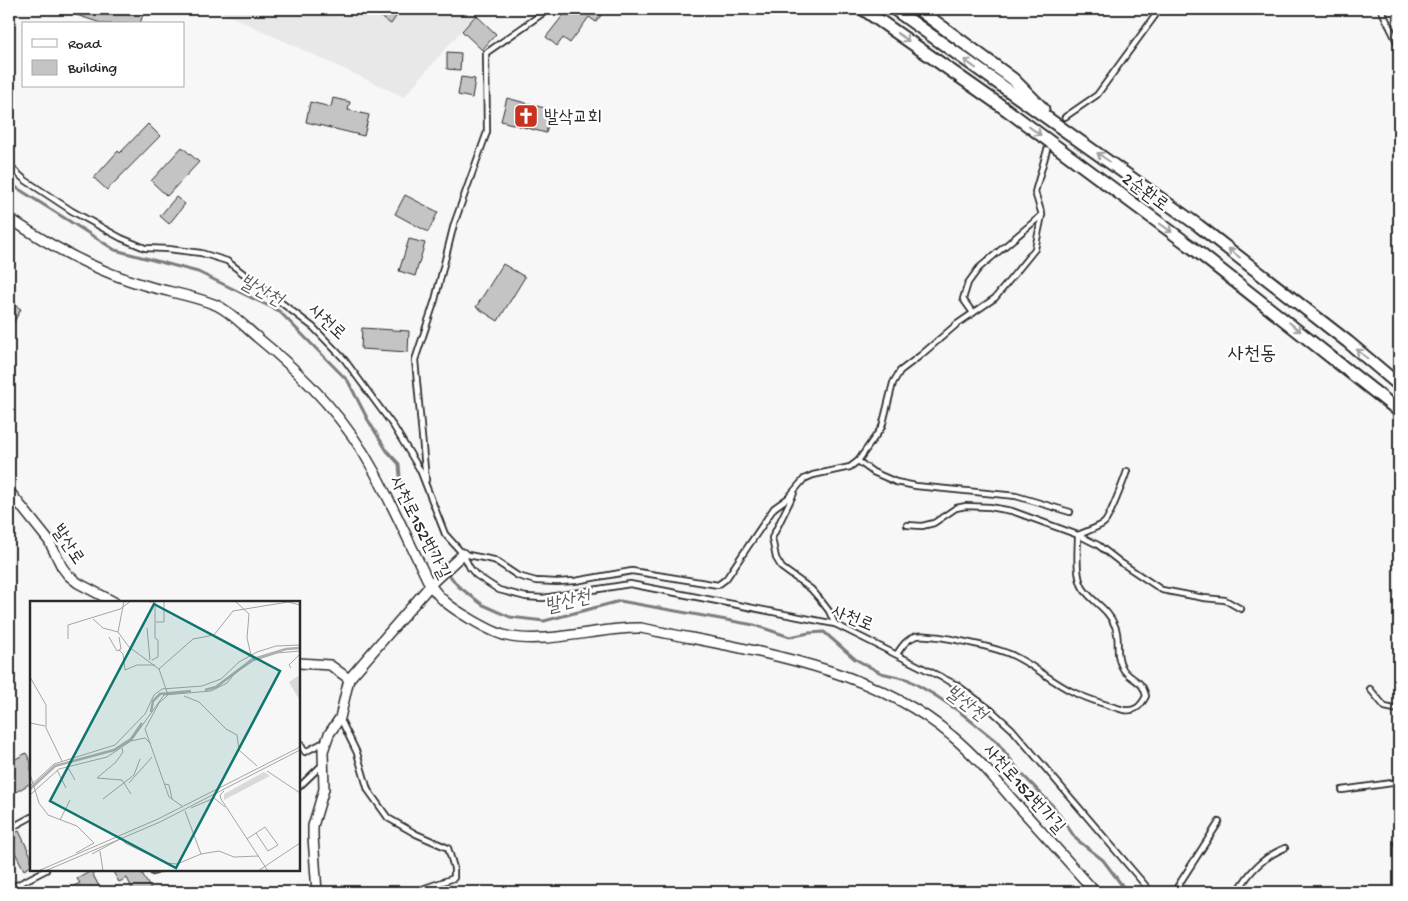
<svg xmlns="http://www.w3.org/2000/svg" width="1408" height="901" viewBox="0 0 1408 901" font-family="'Gochi Hand','Poor Story',sans-serif">
	<style>
		.built { fill: #e8e8e8 }
		.lines { fill: none; stroke-linecap: round; stroke-linejoin: round }
		.stream { stroke: #7b7b7b; stroke-width: 3 }
		.building { fill: #c4c4c4; stroke: #2b2b2b }
		.service-casing { stroke: #2b2b2b; stroke-width: 8 }
		.minor-casing { stroke: #2b2b2b; stroke-width: 12 }
		.tertiary-casing { stroke: #2b2b2b; stroke-width: 15 }
		.service { stroke: #fff; stroke-width: 4.5 }
		.minor { stroke: #fff; stroke-width: 9 }
		.tertiary { stroke: #fff; stroke-width: 11 }
		.oneway { stroke: #a0a0a0 }
		.labels { text-anchor: middle; stroke-width: 4.5; stroke-linejoin: round; paint-order: stroke }
		.poi-label { font-size: 18px; fill: #2b2b2b; stroke: #fff; text-anchor: start }
		.street-label { font-size: 18px; fill: #2b2b2b; stroke: #fff }
		.water-label { font-size: 19px; font-style: italic; fill: #5a5a5a; stroke: #fff }
		.quarter-label { font-size: 20px; fill: #2b2b2b; stroke: #fff }
		.inset-river { fill: none; stroke: #b0b0b0; stroke-width: 2.5 }
		.inset-road { fill: none; stroke: #a5a5a5; stroke-width: 1 }
		.view { fill: #0f766e; fill-opacity: 0.15; stroke: #0f766e; stroke-width: 2.5 }
		.inset-edge { fill: none; stroke: #2b2b2b; stroke-width: 2.5 }
	</style>
	<rect width="100%" height="100%" fill="#f7f7f7"/>
	<filter id="ink" filterUnits="userSpaceOnUse"><feTurbulence type="fractalNoise" baseFrequency=".02" numOctaves="2"/><feDisplacementMap in="SourceGraphic" scale="10" xChannelSelector="R" yChannelSelector="G"/><feConvolveMatrix kernelMatrix="1 2 1 2 8 2 1 2 1" color-interpolation-filters="sRGB"/></filter>
	<g filter="url(#ink)">
		<polygon class="built" points="215,9 480,9 404,97"/>
		<g class="lines">
			<polyline class="stream" points="9,181 17,188 115,250 198,272 279,311 348,381 368,420 387,451 399,464 400,477 405,497 437,559 458,586 483,605 510,617 544,621 620,601 754,625 790,637 809,633 824,632 855,659 881,673 907,679 933,694 960,712 997,742 1021,773 1054,807 1076,839 1103,860 1127,892"/>
		</g>
		<g class="building">
			<polygon points="64,9 128,9 143,14 140,24 104,24 64,11"/>
			<polygon points="369,9 401,9 391,24"/>
			<polygon points="568,9 597,9 603,13 596,22 589,17 570,43 563,38 557,46 546,37"/>
			<polygon points="476,15 496,34 482,50 462,31"/>
			<polygon points="447,52 461,53 460,70 447,69"/>
			<polygon points="461,77 475,79 472,98 458,95"/>
			<polygon points="333,98 350,102 348,110 369,115 364,136 306,122 310,102 331,107"/>
			<polygon points="507,98 552,110 546,133 501,121"/>
			<polygon points="148,124 160,136 107,190 94,178 118,151 120,153"/>
			<polygon points="182,147 199,162 167,196 151,181"/>
			<polygon points="405,195 438,212 428,232 395,214"/>
			<polygon points="176,197 185,204 169,224 160,216"/>
			<polygon points="409,239 425,243 415,276 399,271"/>
			<polygon points="503,264 525,277 498,321 476,307"/>
			<polygon points="9,302 21,309 9,331"/>
			<polygon points="362,328 409,331 408,352 361,349"/>
			<polygon points="26,753 31,762 31,783 9,796 9,763"/>
			<polygon points="19,831 31,856 31,866 24,870 9,841 9,836"/>
			<polygon points="112,870 143,870 141,871 152,892 134,892 127,878 119,882"/>
			<polygon points="91,871 101,890 96,892 61,892 80,883 77,879"/>
		</g>
		<g class="lines">
			<defs>
				<g id="service">
					<polyline points="1381,9 1399,46"/>
					<polyline points="1065,117 1097,95 1160,9"/>
					<polyline points="9,166 25,180 72,211 121,238 145,248 168,249 201,253 227,261 313,327 344,359 394,427 420,470 445,534 463,554 470,568 476,575 499,590 526,597 543,598 630,584 835,624 957,685 991,710 1012,729 1151,892"/>
					<polyline points="973,313 963,299 968,283 979,268 1042,215"/>
					<polyline points="858,461 873,472 896,482 916,486 1016,496 1070,512"/>
					<polyline points="426,480 415,360 435,300 454,224 487,132 486,53 549,9"/>
					<polyline points="794,493 772,538 776,558 782,568 811,589 819,598 829,611 835,624"/>
					<polyline points="907,525 922,526 934,523 956,508 966,506 990,507 1012,511 1078,535 1098,545 1120,562 1162,590 1204,598 1225,600 1241,609"/>
					<polyline points="463,554 494,560 518,576 536,581 557,582 575,581 632,571 718,585 726,579 774,508 788,498 804,479 813,475 850,467 858,461 882,427 893,383 900,371 921,355 957,324 995,298 1035,249 1042,215 1035,192 1047,150"/>
					<path d="M897,654C902,646 907,639 916,636C932,633 999,648 1014,656C1035,666 1052,682 1073,692C1089,700 1107,705 1124,710C1135,712 1141,706 1146,696C1145,693 1144,688 1141,685C1135,678 1126,676 1122,667C1114,653 1121,639 1115,626C1108,608 1092,602 1083,588C1075,575 1078,549 1078,535C1087,531 1097,528 1104,523C1109,519 1124,480 1127,471"/>
					<polyline points="1370,689 1385,707 1399,710"/>
					<polyline points="340,718 357,753 368,790 388,818 416,834 448,848 454,868 454,878 425,888 423,892"/>
					<polyline points="299,742 305,752 326,741"/>
					<polyline points="299,787 323,764"/>
					<polyline points="1342,790 1399,782"/>
					<polyline points="9,829 31,817"/>
					<polyline points="1397,844 1399,844"/>
					<polyline points="153,872 158,870"/>
					<polyline points="9,889 46,870"/>
					<polyline points="1174,892 1219,822"/>
					<path d="M1238,892C1249,871 1263,857 1285,848"/>
				</g>
				<g id="minor">
					<path d="M9,218C53,248 99,273 151,287C174,293 194,296 216,305C230,311 246,328 258,338C304,375 346,419 374,471C394,508 411,546 429,583C440,600 452,608 469,618C481,625 494,633 507,636C547,645 599,627 641,628C745,650 869,664 952,736C975,755 993,777 1012,799C1040,830 1068,861 1095,892"/>
					<polyline points="9,491 49,541 62,567 68,575 78,583 114,602"/>
					<polyline points="299,663 330,665 349,679"/>
					<polyline points="317,892 313,837 313,826 324,789 323,751 329,734 340,718 349,679 434,581 463,554"/>
				</g>
				<g id="tertiary">
					<polyline points="863,9 1007,110 1189,245 1399,411"/>
					<polyline points="894,9 1199,226 1348,342 1399,385"/>
					<polyline points="918,9 1013,79 1043,109"/>
				</g>
			</defs>
			<use href="#service" class="service-casing"/>
			<use href="#minor" class="minor-casing"/>
			<use href="#tertiary" class="tertiary-casing"/>
			<use href="#service" class="service"/>
			<use href="#minor" class="minor"/>
			<use href="#tertiary" class="tertiary"/>
		</g>
		<defs><path id="oneway-shaft" d="M-6 0H5M1.5-3L5.5 0L1.5 3" fill="none" stroke-width="1.6" stroke-linecap="round" stroke-linejoin="round" transform="scale(1.25)"/></defs>
		<g class="oneway">
			<use href="#oneway-shaft" transform="translate(903 37) rotate(35)"/>
			<use href="#oneway-shaft" transform="translate(970 64) rotate(-144)"/>
			<use href="#oneway-shaft" transform="translate(1035 131) rotate(36)"/>
			<use href="#oneway-shaft" transform="translate(1103 157) rotate(-145)"/>
			<use href="#oneway-shaft" transform="translate(1166 228) rotate(36)"/>
			<use href="#oneway-shaft" transform="translate(1234 253) rotate(-142)"/>
			<use href="#oneway-shaft" transform="translate(1295 327) rotate(38)"/>
			<use href="#oneway-shaft" transform="translate(1362 354) rotate(-140)"/>
		</g>
	</g>
	<defs>
		<symbol id="church-square" viewBox="-11 -11 22 22"><rect x="-9" y="-9" width="18" height="18" rx="4" fill="#c8321e" stroke="#fff"/><path d="M-1.2-6h2.4v3.5h3.3v2.4h-3.3V6h-2.4V-.1h-3.3v-2.4h3.3Z" fill="#fff"/></symbol>
	</defs>
	<g fill-rule="evenodd">
		<use href="#church-square" x="512" y="102" width="28" height="28"/>
	</g>
	<g class="labels">
		<g class="poi-label">
			<text x="544" y="122">발삭교회</text>
		</g>
		<g class="street-label">
			<text transform="translate(1146 191) rotate(36)" y="6">2순환로</text>
			<text transform="translate(328 321) rotate(43)" y="6">사천로</text>
			<text transform="translate(421 527) rotate(63)" y="6">사천로152번가길</text>
			<text transform="translate(69 544) rotate(56)" y="6">발산로</text>
			<text transform="translate(853 617) rotate(22)" y="6">사천로</text>
			<text transform="translate(1025 788) rotate(48)" y="6">사천로152번가길</text>
		</g>
		<g class="water-label">
			<text transform="translate(262 289) rotate(28)" y="7">발산천</text>
			<text transform="translate(567 600) rotate(-13)" y="7">발산천</text>
			<text transform="translate(967 702) rotate(37)" y="7">발산천</text>
		</g>
		<g class="quarter-label">
			<text x="1252" y="359">사천동</text>
		</g>
	</g>
	<g transform="translate(30 601)">
		<rect width="270" height="270" fill="#f7f7f7"/>
		<path d="M268,75L270,79V100L259,81ZM234,171L240,175L194,199V193Z" fill="#d9d9d9"/>
		<path class="inset-river" d="M175,89L186,86L223,58L256,48L270,47M121,111L123,100L130,93L161,90M0,188L25,165L84,149L101,138L112,122"/>
		<path class="inset-road" d="M205,0L219,13L217,37L221,54M119,1H125V37L128,39V56L122,59M63,18L73,27L88,31L99,46L129,68L138,94L129,102L115,128L139,196L152,205M126,21H134V0M117,27L120,59M88,31L94,0M79,36L87,50L91,48L89,36M38,38V24L90,8L101,0M89,49L93,53L95,69L107,64H125M261,67L259,64L270,53M129,68L163,38L184,34L203,10L258,1L270,4M0,76L16,104V127L32,160M154,95L169,101L196,128L207,134L209,149L227,165M0,122L15,125M101,140L115,137L121,143M92,147L93,151L86,161L67,177L92,179L101,193M37,165L45,179M27,169L36,187M237,170L270,192M0,173L9,202L18,214L47,225L64,242L46,252M99,182L122,156M135,183L139,184L142,198M0,185L24,163L85,144L115,113L124,94L132,88L172,85L191,78L209,61L227,51L246,45L270,44M194,190L190,194L191,198L238,270M0,194L29,168L77,156L101,140L134,94L181,90L197,82L205,72L223,60L247,52L270,50M73,198L104,174L110,158M161,207L184,197L195,206M155,210L171,253L189,250L204,256L229,255M30,219L40,199M217,238L235,226L248,244L238,250L226,232M70,250L73,270M62,253L92,237L95,242L136,262L147,263L171,253M8,270L128,218L270,146M15,270L130,221L270,149M228,270L270,242"/>
		<path class="view" d="M124,3L250,70L146,267L20,200Z"/>
		<rect width="270" height="270" class="inset-edge"/>
	</g>
	<rect width="1408" height="901" fill="none" stroke="#fff" stroke-width="30"/>
	<rect x="15" y="15" width="1378" height="871" fill="none" stroke="#2b2b2b" stroke-width="2" filter="url(#ink)"/>
	<rect x="22" y="22" width="162" height="65" fill="#ffffff" stroke="#aaaaaa"/>
	<rect x="32" y="39" width="25" height="8" fill="#ffffff" stroke="#aaaaaa"/>
	<text x="68" y="48" font-size="15" fill="#2b2b2b">Road</text>
	<rect x="32" y="60" width="25" height="15" fill="#c4c4c4" stroke="#aaaaaa"/>
	<text x="68" y="72" font-size="15" fill="#2b2b2b">Building</text>
</svg>
